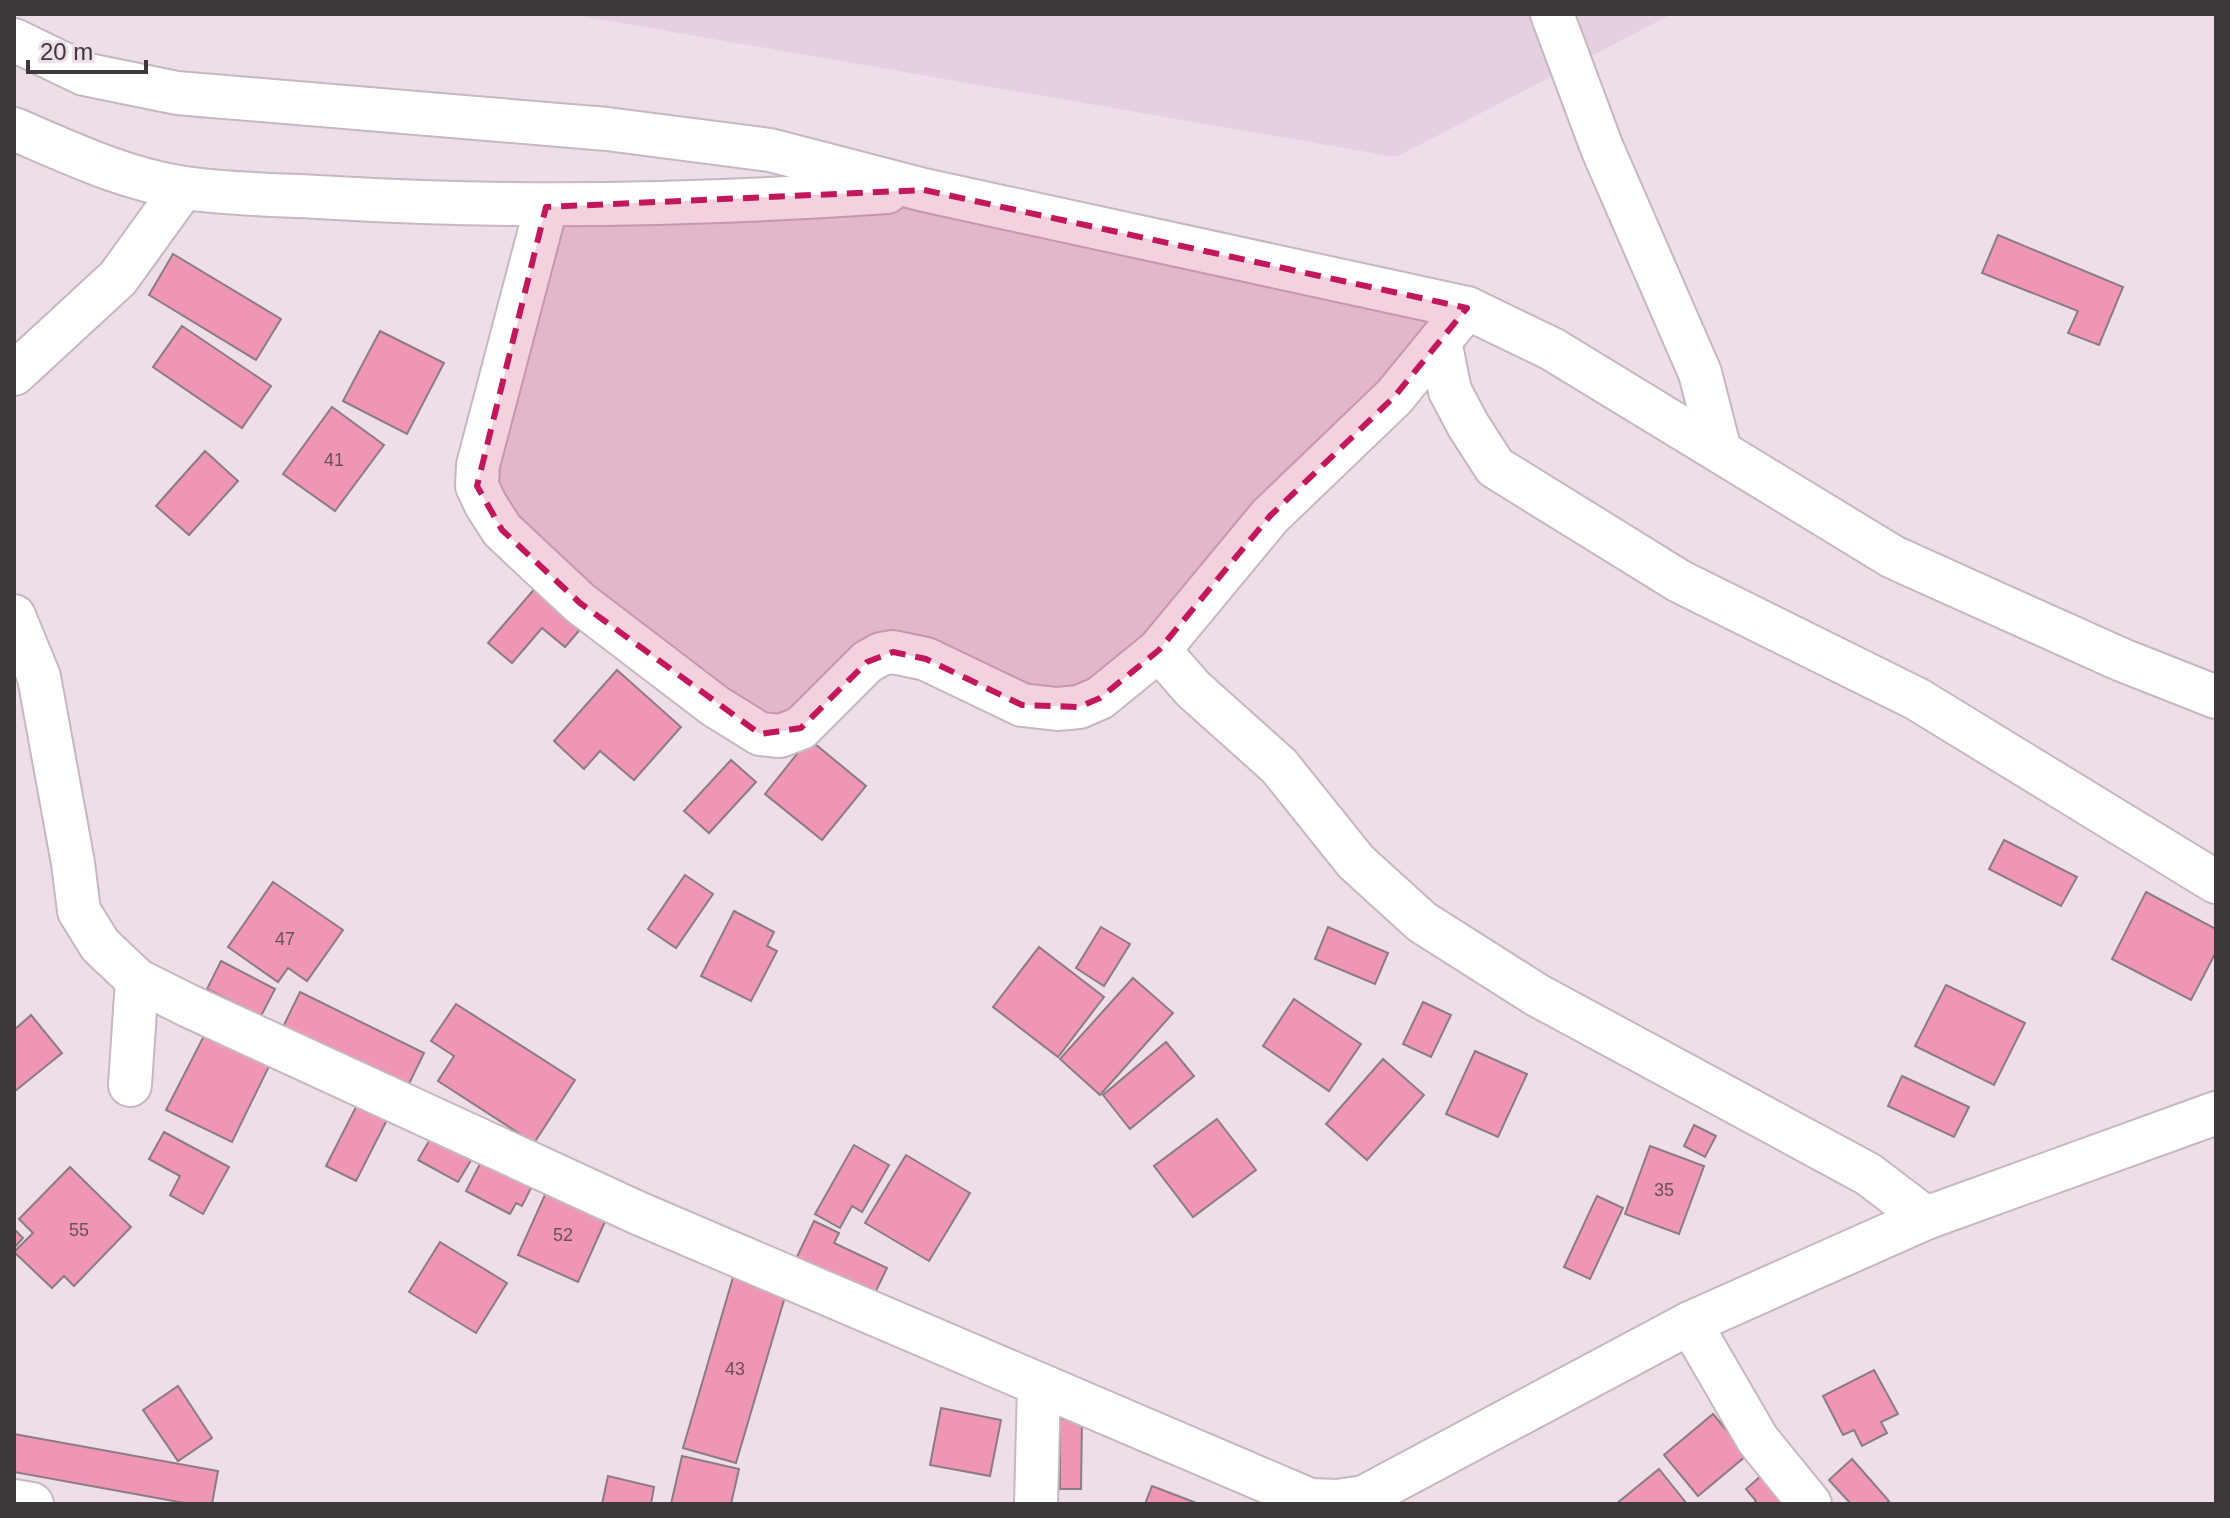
<svg xmlns="http://www.w3.org/2000/svg" width="2230" height="1518" viewBox="0 0 2230 1518" font-family="Helvetica,sans-serif">
	<style>
		.built { fill: #e5d0df }
		.building { fill: #ef96b6; stroke: #8c7c81; stroke-width: 2 }
		.lines { fill: none; stroke-linecap: round; stroke-linejoin: round }
		.street-casing { stroke: #c6b7c1; stroke-width: 46 }
		.street { stroke: #fff; stroke-width: 42 }
		.marked { fill: #c2185b; fill-opacity: 0.2; stroke: #c2185b; stroke-width: 6; stroke-dasharray: 16 10; stroke-linejoin: round }
		.labels { text-anchor: middle; stroke-width: 7; stroke-linejoin: round; paint-order: stroke }
		.number-label { font-size: 18px; fill: #6a505a }
	</style>
	<rect width="100%" height="100%" fill="#eddee9"/>
	<polygon class="built" points="569,14 1672,14 1396,157"/>
	<g class="building">
		<polygon points="1998,235 2123,287 2099,345 2068,333 2078,311 1982,273"/>
		<polygon points="173,254 281,319 256,360 149,295"/>
		<polygon points="182,326 271,386 242,428 153,367"/>
		<polygon points="380,331 444,363 407,434 343,401"/>
		<polygon points="332,407 384,445 335,511 283,474"/>
		<polygon points="205,451 238,481 189,535 156,506"/>
		<polygon points="537,586 583,626 565,647 542,628 512,663 488,643"/>
		<polygon points="617,670 681,727 634,780 600,751 584,769 554,741"/>
		<polygon points="809,739 866,786 822,840 765,794"/>
		<polygon points="731,760 756,782 709,833 684,811"/>
		<polygon points="2004,840 2077,877 2061,906 1989,869"/>
		<polygon points="685,875 713,894 676,948 648,929"/>
		<polygon points="273,882 343,930 307,981 288,968 278,982 228,947"/>
		<polygon points="2146,892 2216,929 2216,952 2191,1000 2112,959"/>
		<polygon points="734,911 774,932 767,946 777,951 751,1001 701,976"/>
		<polygon points="1101,927 1130,944 1104,986 1076,968"/>
		<polygon points="1328,927 1388,953 1375,984 1315,959"/>
		<polygon points="1039,947 1104,997 1058,1057 993,1007"/>
		<polygon points="221,961 275,989 261,1016 207,989"/>
		<polygon points="1133,978 1173,1013 1100,1095 1060,1059"/>
		<polygon points="1946,985 2025,1023 1994,1085 1915,1046"/>
		<polygon points="300,992 424,1053 406,1090 282,1029"/>
		<polygon points="1294,999 1361,1044 1329,1091 1263,1046"/>
		<polygon points="1423,1002 1451,1015 1431,1057 1403,1044"/>
		<polygon points="456,1004 575,1080 534,1143 438,1081 454,1056 431,1041"/>
		<polygon points="31,1015 62,1053 14,1092 14,1030"/>
		<polygon points="209,1026 273,1058 232,1142 166,1110"/>
		<polygon points="1166,1042 1194,1076 1130,1129 1103,1095"/>
		<polygon points="1475,1051 1527,1074 1498,1137 1446,1114"/>
		<polygon points="1383,1059 1424,1095 1367,1160 1326,1124"/>
		<polygon points="1902,1076 1969,1107 1954,1137 1888,1106"/>
		<polygon points="359,1101 389,1116 356,1181 326,1166"/>
		<polygon points="1217,1119 1256,1170 1193,1217 1154,1166"/>
		<polygon points="1694,1125 1716,1136 1705,1157 1684,1146"/>
		<polygon points="164,1132 229,1167 203,1214 170,1195 180,1176 149,1159"/>
		<polygon points="433,1134 473,1157 458,1182 418,1160"/>
		<polygon points="854,1145 889,1165 862,1212 852,1206 840,1228 815,1214"/>
		<polygon points="1650,1146 1704,1166 1679,1234 1625,1214"/>
		<polygon points="906,1155 970,1193 929,1261 865,1223"/>
		<polygon points="482,1160 532,1186 522,1206 516,1203 510,1214 466,1191"/>
		<polygon points="70,1167 131,1227 74,1286 64,1276 52,1288 14,1252 33,1233 19,1219"/>
		<polygon points="548,1188 608,1215 578,1282 518,1255"/>
		<polygon points="1597,1196 1623,1208 1590,1279 1564,1267"/>
		<polygon points="814,1221 839,1233 834,1243 887,1268 872,1299 795,1261"/>
		<polygon points="14,1229 23,1238 14,1248"/>
		<polygon points="440,1242 507,1283 476,1333 409,1292"/>
		<polygon points="734,1274 787,1290 736,1463 683,1448"/>
		<polygon points="1874,1370 1898,1414 1881,1422 1887,1433 1862,1446 1854,1430 1843,1435 1823,1396"/>
		<polygon points="178,1386 212,1438 178,1461 143,1410"/>
		<polygon points="941,1408 1001,1420 990,1476 930,1465"/>
		<polygon points="1713,1414 1747,1455 1698,1496 1664,1455"/>
		<polygon points="1060,1419 1082,1419 1081,1489 1060,1489"/>
		<polygon points="14,1434 218,1471 212,1504 190,1504 14,1472"/>
		<polygon points="682,1456 739,1469 731,1504 671,1504"/>
		<polygon points="1852,1459 1889,1501 1885,1504 1851,1504 1829,1480"/>
		<polygon points="1659,1469 1687,1504 1616,1504"/>
		<polygon points="1762,1475 1786,1504 1753,1504 1756,1501 1746,1489"/>
		<polygon points="608,1476 654,1487 651,1504 602,1504"/>
		<polygon points="1152,1486 1199,1504 1145,1504"/>
	</g>
	<g class="lines">
		<defs>
			<g id="street">
				<polyline points="1552,14 1602,148 1700,373 1720,451"/>
				<polyline points="14,40 84,74 177,93 607,129 770,150 924,190 1467,308 1552,349 1893,557 2122,660 2216,697"/>
				<path d="M14,129C68,152 126,180 185,188C235,195 286,195 336,198C520,209 703,205 887,192"/>
				<polyline points="546,207 478,465 477,486 486,505 502,530 580,603 715,706 760,734 780,736 801,728 867,662 881,654 893,652 926,659 1022,705 1057,709 1079,707 1100,698 1159,650 1270,516 1394,397 1467,308"/>
				<polyline points="1440,341 1450,391 1468,425 1495,467 1679,581 1917,699 2216,882"/>
				<polyline points="14,374 118,278 183,188"/>
				<polyline points="14,616 39,677 73,863 79,911 100,945 137,980 189,1006 638,1213 1310,1500 1337,1501 1364,1497 1690,1323 1926,1218 2216,1113"/>
				<polyline points="1159,650 1193,689 1279,766 1356,862 1422,922 1537,995 1868,1174 1926,1218"/>
				<polyline points="130,1085 137,980"/>
				<polyline points="1690,1323 1758,1440 1810,1504"/>
				<polyline points="14,1501 32,1504"/>
				<polyline points="1036,1504 1039,1385"/>
			</g>
		</defs>
		<use href="#street" class="street-casing"/>
		<use href="#street" class="street"/>
	</g>
	<path class="marked" d="M924,190L1467,308L1394,397L1270,516L1159,650L1100,698L1079,707L1022,705L926,659L893,652L867,662L801,728L760,734L580,603L502,530L477,486L546,207Z"/>
	<g class="labels">
		<g class="number-label">
			<text x="334" y="466">41</text>
			<text x="285" y="945">47</text>
			<text x="1664" y="1196">35</text>
			<text x="79" y="1236">55</text>
			<text x="563" y="1241">52</text>
			<text x="735" y="1375">43</text>
		</g>
	</g>
	<rect width="2230" height="1518" fill="none" stroke="#3e383c" stroke-width="32"/>
	<path d="M28 60v12h118v-12" fill="none" stroke="#3e383c" stroke-width="4"/>
	<text x="40" y="60" font-size="24" fill="#3e383c" stroke="#eddee9" stroke-width="6" paint-order="stroke">20 m</text>
</svg>
